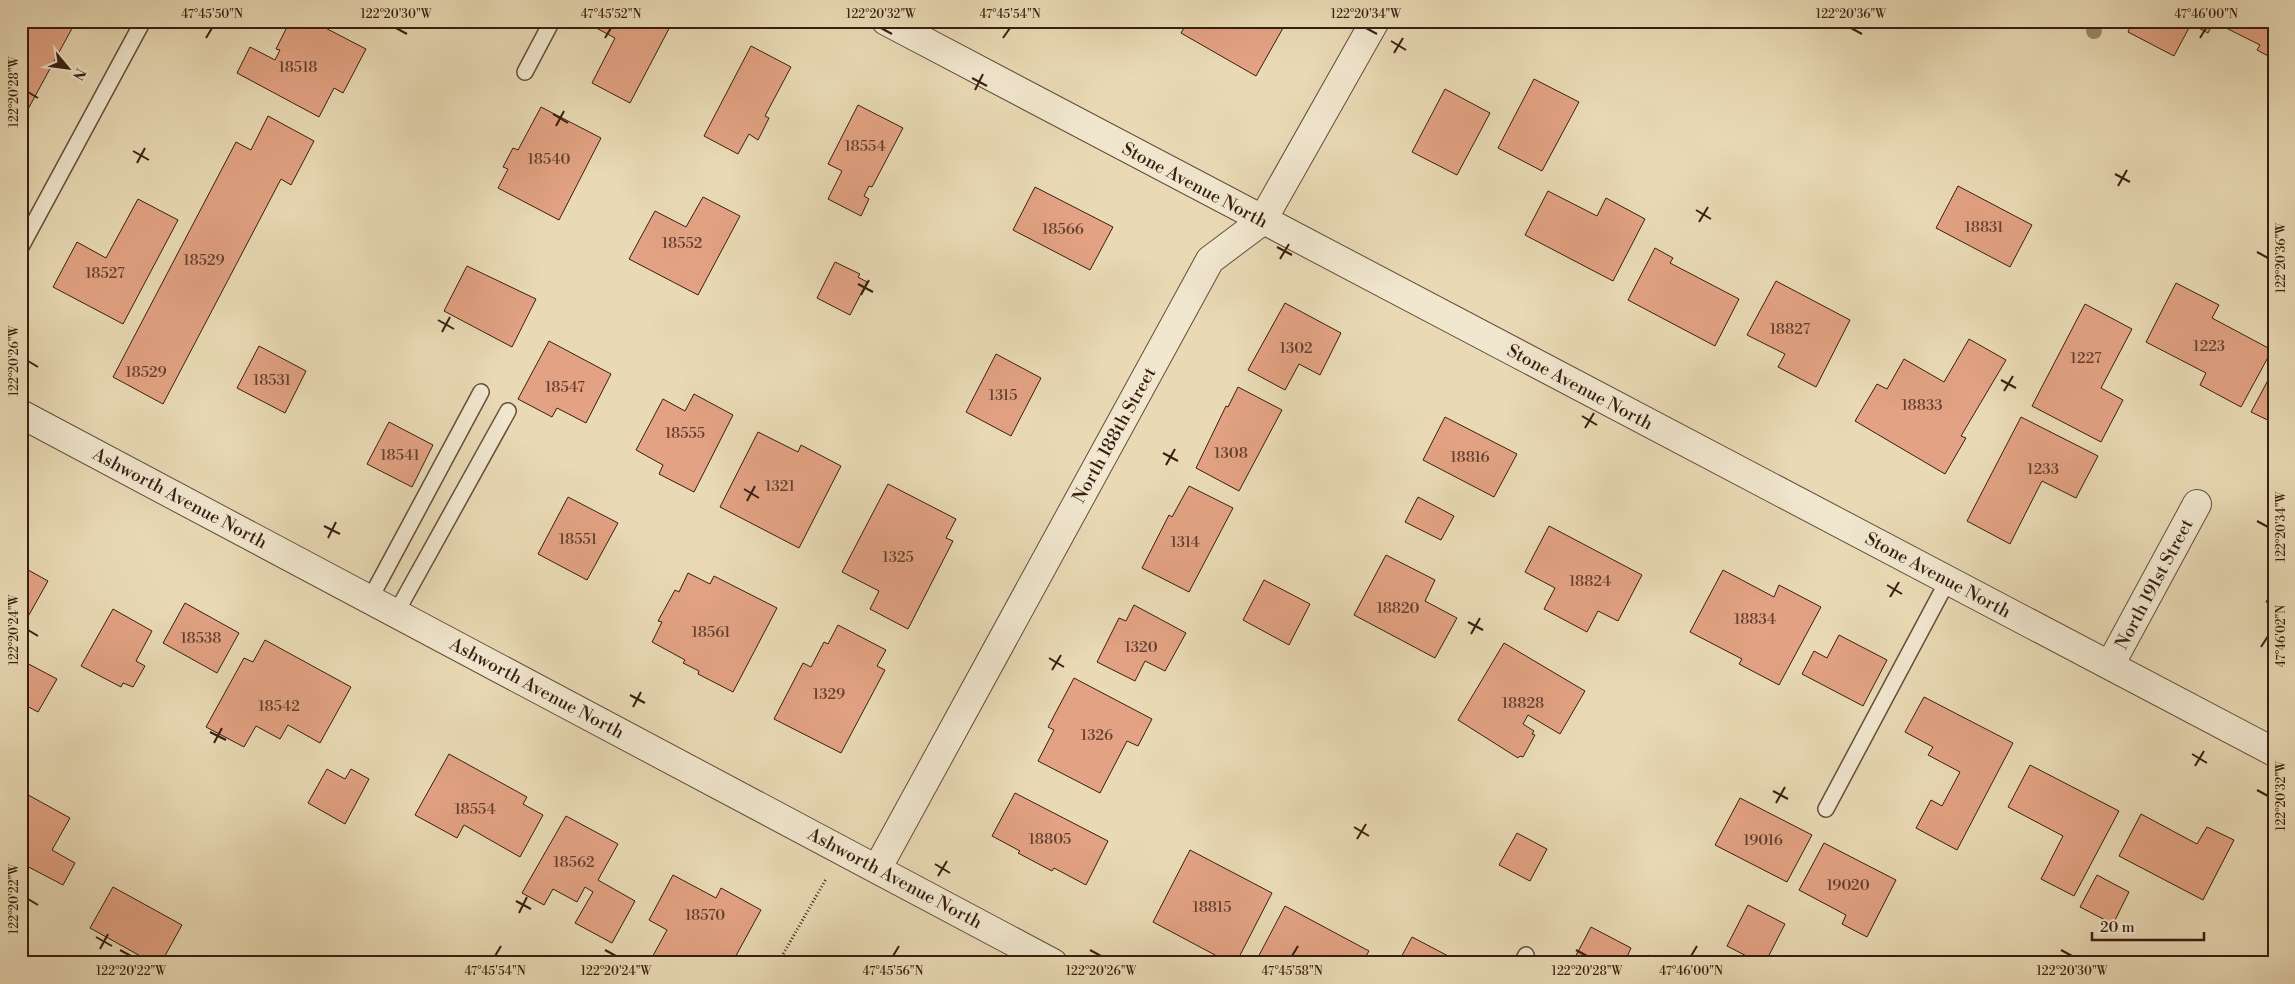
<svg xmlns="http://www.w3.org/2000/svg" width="2295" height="984" viewBox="0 0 2295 984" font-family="'Libre Bodoni',serif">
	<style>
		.building { fill: #e2a283; stroke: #381e11 }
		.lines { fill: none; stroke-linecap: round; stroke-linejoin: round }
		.service-casing { stroke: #644d3a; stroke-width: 18 }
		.minor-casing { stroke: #644d3a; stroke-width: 30 }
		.tertiary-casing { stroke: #644d3a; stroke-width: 30 }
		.path { stroke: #381e11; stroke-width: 3; stroke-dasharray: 1 2.5; stroke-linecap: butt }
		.service { stroke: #f1e7cf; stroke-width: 15 }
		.minor { stroke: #f1e7cf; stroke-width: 28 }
		.tertiary { stroke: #f1e7cf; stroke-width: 28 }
		.tree { fill: #99896c }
		.ticks { fill: none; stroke: #381e11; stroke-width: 2 }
		.labels { text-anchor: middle; stroke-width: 4; stroke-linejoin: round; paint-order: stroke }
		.number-label { font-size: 15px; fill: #623f2e }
		.street-label { font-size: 18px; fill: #381e11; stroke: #f1e7cf }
		.neatline { fill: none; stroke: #381e11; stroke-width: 2 }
		.ticks-label { font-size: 12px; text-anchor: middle; fill: #381e11 }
	</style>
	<rect width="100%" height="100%" fill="#e9dab5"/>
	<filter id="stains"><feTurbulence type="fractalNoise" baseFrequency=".004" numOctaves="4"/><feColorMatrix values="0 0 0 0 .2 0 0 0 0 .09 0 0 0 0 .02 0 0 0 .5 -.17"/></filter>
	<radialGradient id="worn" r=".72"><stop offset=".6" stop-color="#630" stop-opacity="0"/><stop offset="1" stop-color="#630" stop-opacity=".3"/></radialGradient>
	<g class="building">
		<polygon points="21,21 76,21 21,122"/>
		<polygon points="290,21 312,21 366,49 343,93 334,88 319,117 237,73 250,47 275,60 280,50 276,49"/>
		<polygon points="583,21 673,21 630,103 592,83 615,38"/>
		<polygon points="1188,21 1271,21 1283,28 1256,76 1181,33"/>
		<polygon points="2133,21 2214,21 2208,33 2191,24 2174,56 2128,32"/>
		<polygon points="2230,21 2274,21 2272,58 2257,50 2260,45 2226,28"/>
		<polygon points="751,46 791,67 765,116 769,118 758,140 749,134 738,154 704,136"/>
		<polygon points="1534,79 1579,102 1542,171 1498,148"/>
		<polygon points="1445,89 1490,113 1457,175 1412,152"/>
		<polygon points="858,105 903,128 872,187 869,186 864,196 869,199 861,216 828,199 842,171 828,164"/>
		<polygon points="541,107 601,138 559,220 498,188 508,169 503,167 513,148 518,150"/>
		<polygon points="268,116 314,141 291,185 281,179 163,404 113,377 236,142 251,150"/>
		<polygon points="1958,186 2032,225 2010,267 1936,228"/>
		<polygon points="1035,187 1113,227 1090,270 1013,230"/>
		<polygon points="1548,191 1597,216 1606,198 1645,219 1613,281 1525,235"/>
		<polygon points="703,197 740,216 698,295 629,259 655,211 686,227"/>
		<polygon points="138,199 178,220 123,324 53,287 77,242 106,258"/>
		<polygon points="1655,248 1673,258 1670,263 1739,299 1715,346 1628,300"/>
		<polygon points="835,262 860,274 858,277 867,282 850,315 817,298"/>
		<polygon points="467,266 536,299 512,347 444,311"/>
		<polygon points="1776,281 1850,320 1816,387 1778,367 1785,354 1747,335"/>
		<polygon points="2176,283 2219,305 2212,318 2272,350 2241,407 2200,385 2206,373 2146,342"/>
		<polygon points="1285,303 1341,333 1320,375 1299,364 1285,390 1248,370"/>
		<polygon points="2085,304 2132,329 2101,388 2123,400 2101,442 2032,406"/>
		<polygon points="1969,339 2006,360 1961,436 1966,438 1945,474 1855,421 1877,384 1887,389 1904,359 1944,382"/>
		<polygon points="549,341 611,374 586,423 557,408 552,417 518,399"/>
		<polygon points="259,346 306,371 285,413 237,388"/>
		<polygon points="996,354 1041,378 1011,436 966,412"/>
		<polygon points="2274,369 2274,423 2251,412"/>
		<polygon points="1238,387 1282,410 1239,491 1196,468 1226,406 1228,407"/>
		<polygon points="694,394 733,415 694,492 659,474 663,465 636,450 663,399 685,411"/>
		<polygon points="1445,417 1517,454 1494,497 1423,460"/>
		<polygon points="2021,417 2098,456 2076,498 2042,481 2010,544 1967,521"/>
		<polygon points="389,422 433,445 412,487 367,464"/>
		<polygon points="758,432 798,452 801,445 841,466 799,548 720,507"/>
		<polygon points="888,484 956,519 946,538 953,541 908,629 870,609 879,591 842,572"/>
		<polygon points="1189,486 1233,508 1189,592 1142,568 1169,515 1172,517"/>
		<polygon points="568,497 618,523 587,580 538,554"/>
		<polygon points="1418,497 1454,516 1441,540 1405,522"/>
		<polygon points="1549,526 1642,575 1618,621 1598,611 1587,632 1544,609 1555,588 1525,572"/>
		<polygon points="1386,555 1435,580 1425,601 1457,618 1435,658 1354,615"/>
		<polygon points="21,566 48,581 21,629"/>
		<polygon points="1723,570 1774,597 1779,585 1821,607 1779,685 1739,664 1742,659 1690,632"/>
		<polygon points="688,573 710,584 714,576 777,608 733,692 698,674 699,671 683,663 685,660 652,642 662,622 658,621 675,590 679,592"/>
		<polygon points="1264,580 1310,604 1289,645 1243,620"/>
		<polygon points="2274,587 2274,606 2266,602"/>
		<polygon points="185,603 239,633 217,673 163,643"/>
		<polygon points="1134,605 1186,633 1165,671 1145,661 1135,681 1097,662 1119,618 1126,621"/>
		<polygon points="113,609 152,631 136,661 145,666 133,687 123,683 121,687 81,666"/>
		<polygon points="838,625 886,650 877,666 885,670 841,753 774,719 803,663 811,667 824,642 828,644"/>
		<polygon points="1839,635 1887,660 1863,706 1802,674 1814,651 1827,658"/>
		<polygon points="265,640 351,687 320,743 288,725 280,739 256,726 244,747 206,727 244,658 253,662"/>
		<polygon points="1504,643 1585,691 1560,734 1528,715 1523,724 1534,731 1532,734 1535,735 1523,757 1520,756 1518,758 1458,720"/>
		<polygon points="21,660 57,679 38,712 21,703"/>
		<polygon points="1074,678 1152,719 1138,746 1127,741 1100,793 1038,761 1054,730 1048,727"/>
		<polygon points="1924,697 2013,743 1957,850 1916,828 1931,800 1942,806 1960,772 1928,755 1933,747 1905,732"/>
		<polygon points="449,754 527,797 523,804 543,815 520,857 464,825 457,838 415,815"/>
		<polygon points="2030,765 2119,811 2074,896 2041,879 2063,836 2008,807"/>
		<polygon points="327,769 345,779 351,769 369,779 345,824 308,803"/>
		<polygon points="21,791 70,818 52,850 75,863 63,885 21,863"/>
		<polygon points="1015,793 1108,841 1086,885 1054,868 1052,871 1018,853 1020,851 992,836"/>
		<polygon points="1740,798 1812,835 1787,882 1715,845"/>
		<polygon points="2141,814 2197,844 2207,827 2234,840 2203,900 2119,856"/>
		<polygon points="566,816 618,844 598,880 635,901 612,943 575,923 593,892 585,887 577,902 553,889 544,905 522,893"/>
		<polygon points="1517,833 1547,849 1530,881 1499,865"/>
		<polygon points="1824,843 1896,880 1867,937 1842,924 1846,915 1799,890"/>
		<polygon points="1190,850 1272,893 1236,963 1230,963 1153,922"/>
		<polygon points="673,875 716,898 721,888 761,910 732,963 649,963 667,930 649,920"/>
		<polygon points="2097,875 2129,892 2113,924 2080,907"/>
		<polygon points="113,887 182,925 161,963 153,963 90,928"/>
		<polygon points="1748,905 1785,924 1765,963 1760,963 1727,946"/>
		<polygon points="1285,906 1369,951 1362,963 1255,963"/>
		<polygon points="1591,927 1631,948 1624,963 1572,963"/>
		<polygon points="1412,937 1454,959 1452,963 1398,963"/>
		<polygon points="2274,943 2274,963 2264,963"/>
		<polygon points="1648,955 1662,963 1644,963"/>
	</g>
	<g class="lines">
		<defs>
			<g id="service">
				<polyline points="525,72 552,21"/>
				<polyline points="21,247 143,21"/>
				<polyline points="370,599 481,392"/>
				<polyline points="396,613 508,411"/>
				<polyline points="1826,809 1948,580"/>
				<polyline points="1522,963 1526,955"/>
			</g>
			<g id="minor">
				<polyline points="886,21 2274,752"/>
				<polyline points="2110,665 2197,504"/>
				<polyline points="877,869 1210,260 1262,221 1375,21"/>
			</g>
			<polyline id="tertiary" points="21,414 1053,963"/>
		</defs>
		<use href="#service" class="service-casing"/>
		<use href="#minor" class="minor-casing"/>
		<use href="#tertiary" class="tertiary-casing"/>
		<polyline class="path" points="778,963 826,879"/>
		<use href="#service" class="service"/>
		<use href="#minor" class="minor"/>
		<use href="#tertiary" class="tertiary"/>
	</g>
	<circle class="tree" cx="2094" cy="31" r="8"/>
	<path class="ticks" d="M396,28L407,34M881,28L892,34M1366,28L1377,34M1851,28L1862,34M206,38L212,28M605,38L611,28M1003,38L1010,28M2200,38L2206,28M1391,41L1406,50M1394,53L1403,38M972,78L987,86M975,90L983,74M28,92L38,98M553,114L568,123M556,126L564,111M133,151L149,160M137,163L145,148M2115,174L2130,182M2118,186L2127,170M1696,210L1711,219M1699,222L1708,207M1277,247L1292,255M2257,252L2268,258M1280,259L1289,244M858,284L873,292M861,295L869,280M438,320L454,329M442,332L450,317M28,361L38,367M2001,380L2016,388M2004,391L2013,376M1582,416L1597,425M1585,428L1594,413M1163,453L1178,461M1166,465L1175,449M744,489L759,498M747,501L755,486M2257,521L2268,527M324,526L340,534M328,538L336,522M1887,585L1902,594M1890,597L1899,582M1468,622L1483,630M28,630L38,636M1471,634L1480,618M2261,647L2268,636M1049,658L1064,667M1052,670L1061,655M630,695L645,703M633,707L641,692M210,732L226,740M214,743L222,728M2192,754L2207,763M2195,766L2204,751M2257,790L2268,796M1773,791L1788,799M1776,803L1785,787M1354,827L1369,836M1357,839L1366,824M935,864L950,873M938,876L947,861M28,899L38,905M516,901L531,909M519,913L527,897M96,937L112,946M100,949L108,934M120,950L131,956M605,950L616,956M1090,950L1101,956M1576,950L1587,956M2061,950L2072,956M495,956L501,946M893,956L899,946M1292,956L1298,946M1691,956L1697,946"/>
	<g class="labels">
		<g class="number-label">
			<text x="298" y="72">18518</text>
			<text x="865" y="151">18554</text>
			<text x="549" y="164">18540</text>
			<text x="1984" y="232">18831</text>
			<text x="1063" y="234">18566</text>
			<text x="682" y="248">18552</text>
			<text x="204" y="265">18529</text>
			<text x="105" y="278">18527</text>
			<text x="1790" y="334">18827</text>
			<text x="2209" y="351">1223</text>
			<text x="1296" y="353">1302</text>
			<text x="2086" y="363">1227</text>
			<text x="146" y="377">18529</text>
			<text x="272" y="385">18531</text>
			<text x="565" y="392">18547</text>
			<text x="1003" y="400">1315</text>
			<text x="1922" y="410">18833</text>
			<text x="685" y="438">18555</text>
			<text x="1231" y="458">1308</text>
			<text x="400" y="460">18541</text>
			<text x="1470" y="462">18816</text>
			<text x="2043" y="474">1233</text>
			<text x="780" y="491">1321</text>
			<text x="578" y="544">18551</text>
			<text x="1185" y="547">1314</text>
			<text x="898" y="562">1325</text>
			<text x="1590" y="586">18824</text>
			<text x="1398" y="613">18820</text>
			<text x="1755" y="624">18834</text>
			<text x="711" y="637">18561</text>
			<text x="201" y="643">18538</text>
			<text x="1141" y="652">1320</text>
			<text x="829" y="699">1329</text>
			<text x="1523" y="708">18828</text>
			<text x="279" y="711">18542</text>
			<text x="1097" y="740">1326</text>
			<text x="475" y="814">18554</text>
			<text x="1050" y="844">18805</text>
			<text x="1763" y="845">19016</text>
			<text x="574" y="867">18562</text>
			<text x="1848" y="890">19020</text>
			<text x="1212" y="912">18815</text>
			<text x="705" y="920">18570</text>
		</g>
		<g class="street-label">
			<text transform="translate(1195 185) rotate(28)" y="6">Stone Avenue North</text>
			<text transform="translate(1580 387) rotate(28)" y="6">Stone Avenue North</text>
			<text transform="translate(1114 435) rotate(-61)" y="6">North 188th Street</text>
			<text transform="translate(180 498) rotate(28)" y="6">Ashworth Avenue North</text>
			<text transform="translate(1938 575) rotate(28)" y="6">Stone Avenue North</text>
			<text transform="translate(2154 584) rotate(-62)" y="6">North 191st Street</text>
			<text transform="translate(537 688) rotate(28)" y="6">Ashworth Avenue North</text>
			<text transform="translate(895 878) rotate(28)" y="6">Ashworth Avenue North</text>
		</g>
	</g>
	<rect width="2295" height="984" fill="none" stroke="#e9dab5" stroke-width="55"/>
	<g transform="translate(68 68) rotate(119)" stroke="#f1e7cf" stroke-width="4" paint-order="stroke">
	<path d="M0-4L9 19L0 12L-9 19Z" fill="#381e11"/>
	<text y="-8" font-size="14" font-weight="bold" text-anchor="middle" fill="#381e11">N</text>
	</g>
	<path d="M2092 932v8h112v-8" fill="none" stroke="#381e11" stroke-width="2.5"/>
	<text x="2100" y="932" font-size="15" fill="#381e11" stroke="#f1e7cf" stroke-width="4" paint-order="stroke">20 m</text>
	<rect x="28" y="28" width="2240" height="928" class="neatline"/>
	<g class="ticks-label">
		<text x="212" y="18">47°45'50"N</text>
		<text x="396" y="18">122°20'30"W</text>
		<text x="611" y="18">47°45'52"N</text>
		<text x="881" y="18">122°20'32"W</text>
		<text x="1010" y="18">47°45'54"N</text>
		<text x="1366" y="18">122°20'34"W</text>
		<text x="1851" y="18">122°20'36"W</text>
		<text x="2206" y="18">47°46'00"N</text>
		<text transform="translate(14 92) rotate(-90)" y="4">122°20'28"W</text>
		<text transform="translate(2281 258) rotate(-90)" y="4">122°20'36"W</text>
		<text transform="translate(14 361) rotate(-90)" y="4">122°20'26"W</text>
		<text transform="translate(2281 527) rotate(-90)" y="4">122°20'34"W</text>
		<text transform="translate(14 630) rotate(-90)" y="4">122°20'24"W</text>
		<text transform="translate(2281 636) rotate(-90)" y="4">47°46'02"N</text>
		<text transform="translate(2281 796) rotate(-90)" y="4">122°20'32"W</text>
		<text transform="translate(14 899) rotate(-90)" y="4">122°20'22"W</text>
		<text x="131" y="975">122°20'22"W</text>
		<text x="495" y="975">47°45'54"N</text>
		<text x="616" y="975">122°20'24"W</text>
		<text x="893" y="975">47°45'56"N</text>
		<text x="1101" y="975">122°20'26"W</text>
		<text x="1292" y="975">47°45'58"N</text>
		<text x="1587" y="975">122°20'28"W</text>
		<text x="1691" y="975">47°46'00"N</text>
		<text x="2072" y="975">122°20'30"W</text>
	</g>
	<rect width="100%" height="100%" filter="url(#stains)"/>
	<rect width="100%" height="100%" fill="url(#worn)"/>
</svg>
